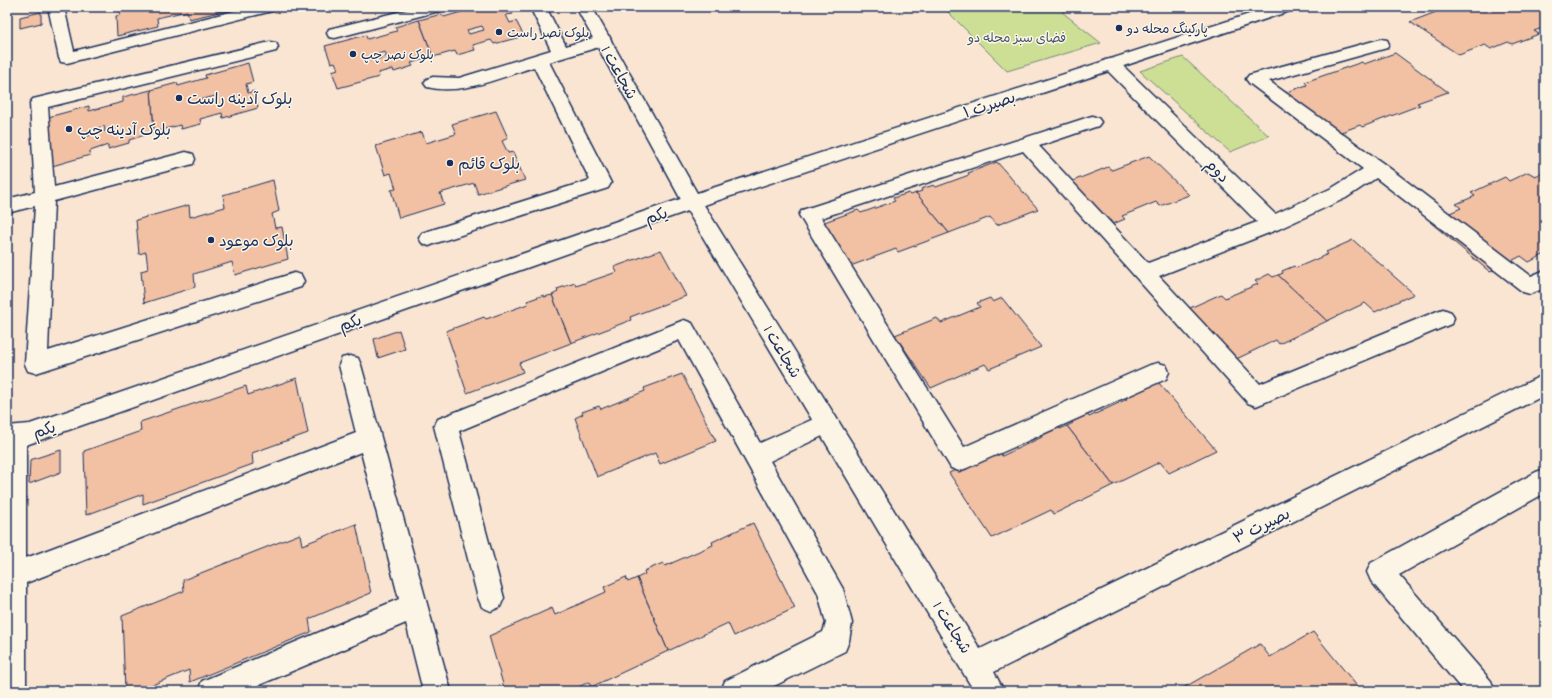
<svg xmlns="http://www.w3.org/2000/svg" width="1552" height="698" viewBox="0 0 1552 698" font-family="Dekko,'Playpen Sans Arabic',sans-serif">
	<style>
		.green { fill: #ccdf94; stroke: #748779 }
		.building { fill: #f2c0a3; stroke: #1b2f5e; fill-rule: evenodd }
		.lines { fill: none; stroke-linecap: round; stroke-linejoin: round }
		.street-casing { stroke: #1b2f5e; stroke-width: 3 }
		.secondary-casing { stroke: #1b2f5e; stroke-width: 3 }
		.street { fill: #fcf5e5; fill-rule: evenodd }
		.secondary { fill: #fcf5e5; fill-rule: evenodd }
		.poi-dot { fill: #1b2f5e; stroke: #fcf5e5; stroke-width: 1.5 }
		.labels { text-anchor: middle; stroke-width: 3; stroke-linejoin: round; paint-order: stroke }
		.far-poi-label { font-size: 13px; fill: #1b2f5e; stroke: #fcf5e5; text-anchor: start }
		.far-park-label { font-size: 13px; fill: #3e5269; stroke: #fcf5e5 }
		.street-label { font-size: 16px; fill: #1b2f5e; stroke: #fcf5e5 }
		.poi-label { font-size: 16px; fill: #1b2f5e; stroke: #fcf5e5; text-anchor: start }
	</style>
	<rect width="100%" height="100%" fill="#f9e5d1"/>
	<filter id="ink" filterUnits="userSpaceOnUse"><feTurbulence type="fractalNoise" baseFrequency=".025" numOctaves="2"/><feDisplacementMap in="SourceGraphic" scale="8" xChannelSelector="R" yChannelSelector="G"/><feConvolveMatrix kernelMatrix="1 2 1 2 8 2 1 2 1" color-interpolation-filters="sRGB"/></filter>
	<g filter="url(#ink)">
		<g class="green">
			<polygon points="943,7 1077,7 1062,12 1101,43 1007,71"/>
			<polygon points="1183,57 1269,136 1230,152 1140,71"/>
		</g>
		<g class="building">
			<polygon points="120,7 231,7 232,9 189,19 187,11 157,18 158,26 117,36 116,16 120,15"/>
			<path d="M466,7H509L513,14L506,15L510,23L516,21L524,36L494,44L491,40L473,45L475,50L457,55L455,51L433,57L419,20L442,14L444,17L468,10ZM482,26L484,30L469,34L467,30Z"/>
			<polygon points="1439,7 1545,7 1545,27 1534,31 1539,34 1512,44 1508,42 1491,49 1485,45 1459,55 1410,22 1436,12 1432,10"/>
			<polygon points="41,12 41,23 20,28 20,17"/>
			<path d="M419,20L433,57L411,63L413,66L394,72L393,69L378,73L379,77L338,88L332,71L338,69L335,62L331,63L325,46L366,35L367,39L397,31L395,27ZM385,52L387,56L371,61L370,56Z"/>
			<polygon points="1395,53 1448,92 1417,103 1420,105 1362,127 1360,125 1328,137 1278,95 1307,85 1305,82 1362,62 1364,64"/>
			<path d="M248,63L253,82L246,84L248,93L254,91L258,108L223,118L222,113L200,119L201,124L181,129L180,125L154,132L151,90L177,83L178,86L206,78L205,75ZM216,96L217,100L200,105L199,100Z"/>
			<path d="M151,90L154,132L129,140V143L108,149V145L90,151V155L42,169L41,119L89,106V111L123,102V97ZM104,126L105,131L87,136L86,132Z"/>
			<polygon points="496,111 508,138 502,141 508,153 513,152 525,180 478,194 474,183 440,193 444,204 399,218 391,190 396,189 391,173 385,175 376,146 422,132 426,143 456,134 452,124"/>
			<polygon points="1149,156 1189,195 1160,206 1156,202 1122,216 1125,219 1113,224 1110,220 1102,223 1065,184 1108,167 1112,170"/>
			<polygon points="997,162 1038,209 997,225 990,217 949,233 916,193 922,191 921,189 934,185 936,187 969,175 968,173"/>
			<polygon points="1528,172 1535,176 1545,172 1545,254 1529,262 1521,256 1490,272 1430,222 1461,208 1456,204 1475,196 1471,193 1505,177 1509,181"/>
			<polygon points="273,180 279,211 272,214 275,228 282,227 288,259 235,275 232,262 194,274 195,287 144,303 141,271 148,269 146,252 139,254 136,220 189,205 190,217 225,207 223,195"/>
			<polygon points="909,193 911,195 916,193 949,233 898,252 896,249 845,268 816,225 858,210 861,213 895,201 893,198"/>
			<polygon points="1353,240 1414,294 1375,312 1365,303 1327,321 1278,275 1283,273 1282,271 1294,266 1296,268 1328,254 1326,252"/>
			<polygon points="661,250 686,296 630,317 631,320 571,343 552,295 558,292 557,289 575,283 576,286 617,272 614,267"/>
			<polygon points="1269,274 1273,277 1278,275 1327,321 1279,344 1276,340 1228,363 1181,312 1221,294 1225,298 1258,284 1255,281"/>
			<polygon points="544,295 544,297 552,295 571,343 519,363 523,372 467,393 446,331 484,317 486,319 528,304 527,301"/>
			<polygon points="990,298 993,302 1002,298 1041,347 989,369 985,364 931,388 895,335 937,318 941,323 980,307 977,303"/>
			<polygon points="399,330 405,349 378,358 374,339"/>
			<polygon points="682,374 716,441 660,464 655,453 597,477 575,418 583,414 582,412 599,406 601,409 645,391 644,388"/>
			<polygon points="297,378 308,433 252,453 253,464 143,504 143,494 86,515 84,451 141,431 140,422 246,386 248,395"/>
			<polygon points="1158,382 1216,450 1169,473 1160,462 1113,485 1067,426 1073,423 1071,421 1087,414 1089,417 1127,399 1125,397"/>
			<polygon points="1057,425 1060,429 1067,426 1113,485 1054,514 1051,510 992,538 949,473 999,450 1002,456 1042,437 1040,433"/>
			<polygon points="61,450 61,472 29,484 30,460"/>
			<polygon points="753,523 795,608 734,636 728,623 668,651 637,578 645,574 644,571 663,563 665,566 713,545 712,542"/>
			<polygon points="356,524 371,593 309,619 311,632 190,682 189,670 137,691 125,691 122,616 184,591 183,580 300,534 302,545"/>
			<polygon points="626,577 628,582 637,578 668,651 591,687 589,682 570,691 505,691 489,636 552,608 555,615 606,592 604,587"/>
			<polygon points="1313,632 1361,691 1178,691 1260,644 1270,657"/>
		</g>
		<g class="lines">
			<defs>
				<g id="street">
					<polygon points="48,7 64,7 74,51 250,7 278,7 276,10 67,63 61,62 59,58"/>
					<polygon points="418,7 445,7 443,10 335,38 329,37 327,33 329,29"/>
					<path d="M530,7H546L566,46L603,35L609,36L611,40L609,44L549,62L611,183L608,188L436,243L429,246L422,243L419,238L422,233L590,180L534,67C501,77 461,96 427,87L424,83L427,79L433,77L459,78L551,50Z"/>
					<polygon points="1381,39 1387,40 1389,44 1387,48 1269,81 1384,164 1531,276 1545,270 1545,288 1530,294 1523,292 1376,178 1346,198 1279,229 1159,276 1260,384 1435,312 1443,309 1451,312 1454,318 1451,324 1256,406 1248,403 1023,151 821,218 964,447 1150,365 1158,363 1166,365 1169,372 1166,379 967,468 959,471 951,468 799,215 802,210 1092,116 1098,118 1101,122 1098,126 1039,146 1148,263 1257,222 1105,68 1102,64 1105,60 1111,59 1117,60 1275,214 1332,188 1363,169 1249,83 1246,79 1249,75"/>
					<polygon points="270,42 276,43 278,47 276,51 48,107 54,187 186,152 193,154 195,159 193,164 54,201 48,351 294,273 301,275 304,281 301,287 36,373 28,371 25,364 35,206 7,213 7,199 35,192 30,103 33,99"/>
					<polygon points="692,195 699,197 702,202 699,207 26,445 26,558 356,433 339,365 342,358 350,356 358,358 361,365 451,691 423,691 406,623 245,691 198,691 202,681 399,599 361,452 26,583 26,691 7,691 7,426 30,424"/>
					<polygon points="684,320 692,323 760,443 827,413 835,416 839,423 835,430 770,461 843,589 852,623 849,641 845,651 764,691 721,691 725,681 823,632 826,623 818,593 679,340 459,431 504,598 500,607 491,611 482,607 478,598 434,426 438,419"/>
					<polygon points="1545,469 1545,493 1399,575 1491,681 1495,691 1463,691 1371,581 1367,572 1371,563 1536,472"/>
				</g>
				<polygon id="secondary" points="576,7 592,7 697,193 1271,7 1295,7 1293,10 704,205 980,649 1545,374 1545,395 994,672 1004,691 974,691 685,207"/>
			</defs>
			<use href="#street" class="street-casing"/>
			<use href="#secondary" class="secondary-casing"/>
			<use href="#street" class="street"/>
			<use href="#secondary" class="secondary"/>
		</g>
	</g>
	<g class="poi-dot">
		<circle cx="1119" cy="28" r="4"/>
		<circle cx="499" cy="32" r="4"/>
		<circle cx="353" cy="54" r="4"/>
		<circle cx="179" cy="98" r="4"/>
		<circle cx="69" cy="129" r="4"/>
		<circle cx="450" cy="163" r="4"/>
		<circle cx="211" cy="240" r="4"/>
	</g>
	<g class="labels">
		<g class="far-poi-label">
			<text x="1127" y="33">پارکینگ محله دو</text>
			<text x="507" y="37">بلوک نصر راست</text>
			<text x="361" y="59">بلوک نصر چپ</text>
		</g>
		<g class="far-park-label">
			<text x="1017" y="42">فضای سبز محله دو</text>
		</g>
		<g class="street-label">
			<text transform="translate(620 72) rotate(61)" y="6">شجاعت 1</text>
			<text transform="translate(989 104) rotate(-18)" y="6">بصیرت ۱</text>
			<text transform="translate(1218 170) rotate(45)" y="6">دوم</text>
			<text transform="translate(656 215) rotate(-19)" y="6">یکم</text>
			<text transform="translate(350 322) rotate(-19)" y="6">یکم</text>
			<text transform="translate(783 351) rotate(59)" y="6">شجاعت 1</text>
			<text transform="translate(44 429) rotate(-18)" y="6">یکم</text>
			<text transform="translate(1261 525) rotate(-26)" y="6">بصیرت ۳</text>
			<text transform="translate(953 627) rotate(58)" y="6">شجاعت 1</text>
		</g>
		<g class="poi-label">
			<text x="187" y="104">بلوک آدینه راست</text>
			<text x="77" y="135">بلوک آدینه چپ</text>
			<text x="458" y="169">بلوک قائم</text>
			<text x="219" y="246">بلوک موعود</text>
		</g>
	</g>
	<rect width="1552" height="698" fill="none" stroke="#fcf5e5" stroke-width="24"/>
	<rect x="12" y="12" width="1528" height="674" fill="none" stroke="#1b2f5e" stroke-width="1.5" filter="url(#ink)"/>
</svg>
